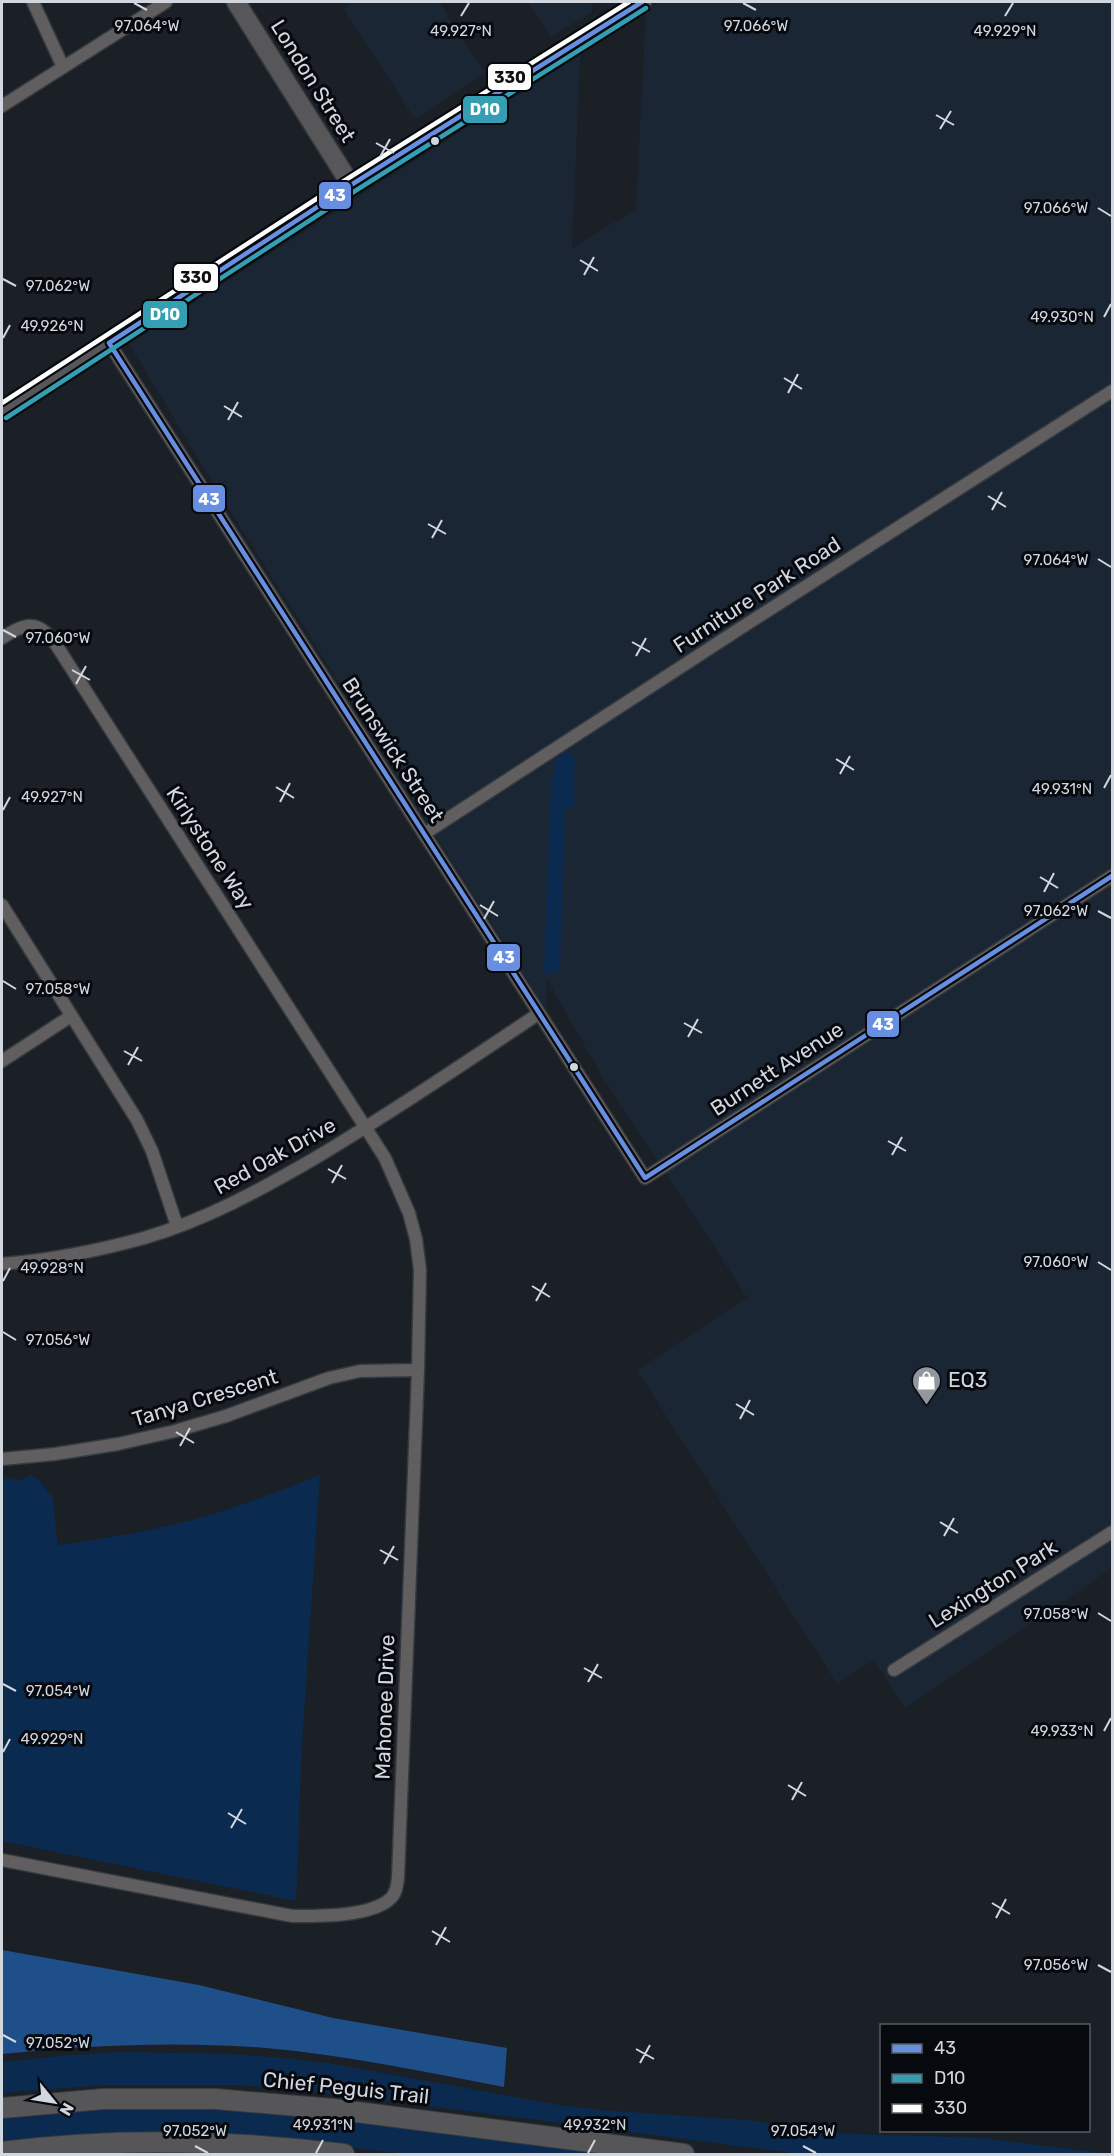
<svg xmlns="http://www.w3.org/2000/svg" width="1114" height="2156" viewBox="0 0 1114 2156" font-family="Rubik,sans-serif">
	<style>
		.built { fill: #1b2635 }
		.green { fill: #0b2a50 }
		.forest { fill: #1f4f89 }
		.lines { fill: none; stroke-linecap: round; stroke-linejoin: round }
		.street-casing { stroke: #353a3f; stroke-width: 15 }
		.secondary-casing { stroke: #353a3f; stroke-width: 21 }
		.primary-casing { stroke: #353a3f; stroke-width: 22 }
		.street { stroke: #605e5e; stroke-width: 12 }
		.secondary { stroke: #575759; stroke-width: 18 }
		.primary { stroke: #565659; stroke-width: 20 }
		.bus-1-casing { stroke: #06090e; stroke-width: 9 }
		.bus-2-casing { stroke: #06090e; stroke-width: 9 }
		.bus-3-casing { stroke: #06090e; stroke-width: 9 }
		.bus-1 { stroke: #678ee0; stroke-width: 4.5 }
		.bus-2 { stroke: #349fb2; stroke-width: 4.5 }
		.bus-3 { stroke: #fff; stroke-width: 4.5 }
		.ticks { fill: none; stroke: #d2d7df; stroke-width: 2 }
		.bus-dot { fill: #d2d7df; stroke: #06090e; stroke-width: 2 }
		.labels { text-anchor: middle; stroke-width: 6; stroke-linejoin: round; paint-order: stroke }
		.street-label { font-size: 21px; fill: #d2d7df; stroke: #06090e }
		.poi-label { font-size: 21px; fill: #d2d7df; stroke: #06090e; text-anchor: start }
		.ticks-label { font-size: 15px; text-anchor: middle; fill: #d2d7df; stroke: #06090e; stroke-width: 6; stroke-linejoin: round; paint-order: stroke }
		.line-badge { stroke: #06090e; stroke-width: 2 }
		.badge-label { font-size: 16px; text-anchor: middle; font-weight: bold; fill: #fff }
		.pale-badge-label { font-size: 16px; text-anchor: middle; font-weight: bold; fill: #111 }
	</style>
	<rect width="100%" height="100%" fill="#1b2026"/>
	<g class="built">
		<polygon points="356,2 439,2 485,73 415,119 344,9"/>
		<polygon points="527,2 592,2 592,12 551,36"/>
		<polygon points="660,2 1112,2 1112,1568 905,1708 874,1660 837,1684 637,1370 747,1297 602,1076 547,979 546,1009 222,498 129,344 580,55 572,248 636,209 646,11"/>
	</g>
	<g class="green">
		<polygon points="568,752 574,756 574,808 565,808 560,971 544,973 551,785 556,759"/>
		<path d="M31,1475L41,1482L48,1493H52L58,1545C113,1538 168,1528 221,1512C254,1501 287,1488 320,1475L302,1744L296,1901L2,1841V1481L7,1478L19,1481Z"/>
		<polygon points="124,2052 230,2054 285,2058 333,2064 559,2105 601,2110 756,2121 826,2133 982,2138 1108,2154 801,2154 359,2097 241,2085 103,2085 2,2093 2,2062 70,2055"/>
		<polygon points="110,2107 160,2107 249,2110 254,2112 361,2121 622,2154 407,2154 288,2140 2,2144 2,2116"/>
	</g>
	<path class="forest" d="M2,1950L199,1985L333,2018L507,2048L504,2087C425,2072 346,2055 266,2048C177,2041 89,2045 2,2054Z"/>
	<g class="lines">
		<defs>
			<g id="street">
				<polyline points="33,2 63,67"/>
				<polyline points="2,106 166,2"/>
				<polyline points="109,343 645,1178 1112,876"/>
				<path d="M2,638C25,623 38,619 55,643L385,1158L409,1213L416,1239L420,1270L418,1370L398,1878C397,1886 396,1894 390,1899C370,1917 318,1916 292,1916L2,1860"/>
				<polyline points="424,834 750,622 1112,391"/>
				<polyline points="2,905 137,1120 152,1151 177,1226"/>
				<polyline points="2,1061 71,1016"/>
				<path d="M2,1264C50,1260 97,1251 144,1238C206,1220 262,1189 317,1157C392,1112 465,1063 538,1014"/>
				<polyline points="2,1459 55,1454 118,1444 175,1431 226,1416 329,1378 360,1371 418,1370"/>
				<polyline points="894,1670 1112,1532"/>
			</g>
			<g id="secondary">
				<polyline points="236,2 351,185"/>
				<polyline points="2,412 351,185 642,2"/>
			</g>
			<g id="primary">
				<polyline points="2,2108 103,2099 216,2099 333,2109 684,2154"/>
				<path d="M2,2152C116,2137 230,2140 344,2154"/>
			</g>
		</defs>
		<use href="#street" class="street-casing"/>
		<use href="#secondary" class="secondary-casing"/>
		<use href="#primary" class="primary-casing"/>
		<use href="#street" class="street"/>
		<use href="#secondary" class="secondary"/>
		<use href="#primary" class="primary"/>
		<defs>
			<polyline id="bus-1" points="642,2 351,185 109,343 645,1178 1112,876"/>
			<polyline id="bus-2" points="6,418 355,191 646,8"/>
			<polyline id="bus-3" points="2,403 347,179 629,2"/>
		</defs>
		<use href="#bus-1" class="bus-1-casing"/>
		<use href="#bus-2" class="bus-2-casing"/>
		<use href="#bus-3" class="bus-3-casing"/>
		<use href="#bus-1" class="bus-1"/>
		<use href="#bus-2" class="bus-2"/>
		<use href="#bus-3" class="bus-3"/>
	</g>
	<path class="ticks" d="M134,3L147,10M743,3L756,10M461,16L469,3M1005,16L1013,3M936,115L954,125M940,129L951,111M376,143L394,153M380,157L390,139M1098,208L1111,216M580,260L598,271M584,275L594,257M3,279L16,286M1104,317L1111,304M3,338L10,325M784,378L802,389M788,393L798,374M224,406L242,417M228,420L238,402M988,496L1006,507M992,510L1002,492M428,524L446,534M432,538L442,520M1098,559L1111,567M3,630L16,637M632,642L650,652M636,656L646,638M72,670L90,680M76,684L86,666M836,759L854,770M840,774L850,756M276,787L294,798M1104,788L1111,775M280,802L290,783M3,810L10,797M1040,877L1058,888M1044,892L1054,873M480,905L498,916M1098,911L1111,918M484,919L494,901M3,981L16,989M684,1023L702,1033M688,1037L698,1019M124,1051L142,1061M128,1065L138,1047M888,1141L906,1151M892,1155L902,1137M328,1169L346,1179M332,1183L342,1165M1098,1262L1111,1270M3,1281L10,1268M532,1286L550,1297M536,1301L546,1283M3,1332L16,1340M736,1404L754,1415M740,1419L750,1400M176,1432L194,1443M180,1446L190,1428M940,1522L958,1533M944,1536L954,1518M380,1550L398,1560M384,1564L394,1546M1098,1613L1111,1621M584,1668L602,1678M588,1682L598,1664M3,1684L16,1691M1104,1731L1111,1718M3,1752L10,1739M788,1785L806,1796M792,1800L802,1782M228,1813L246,1824M231,1828L242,1809M992,1903L1010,1914M996,1918L1006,1899M432,1931L450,1942M436,1945L446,1927M1098,1965L1111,1972M3,2035L16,2042M636,2049L654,2059M640,2063L650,2045M195,2146L208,2153M803,2146L816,2153M316,2153L323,2140M588,2153L595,2140"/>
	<defs>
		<symbol id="shop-pin" viewBox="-11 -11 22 30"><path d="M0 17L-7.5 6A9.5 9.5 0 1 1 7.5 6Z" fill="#92979e" stroke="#06090e"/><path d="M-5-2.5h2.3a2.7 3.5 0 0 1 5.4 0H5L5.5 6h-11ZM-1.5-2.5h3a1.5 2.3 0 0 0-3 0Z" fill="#fff"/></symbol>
	</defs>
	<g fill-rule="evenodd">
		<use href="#shop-pin" x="910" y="1364" width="33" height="45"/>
	</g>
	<g class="bus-dot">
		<circle cx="435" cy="141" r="5"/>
		<circle cx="574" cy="1067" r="5"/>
	</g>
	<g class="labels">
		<g class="street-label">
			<text transform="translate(313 81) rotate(58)" y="7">London Street</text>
			<text transform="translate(757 595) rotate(-33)" y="7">Furniture Park Road</text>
			<text transform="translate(393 750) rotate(57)" y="7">Brunswick Street</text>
			<text transform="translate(210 848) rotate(57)" y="7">Kirlystone Way</text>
			<text transform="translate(777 1069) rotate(-33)" y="7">Burnett Avenue</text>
			<text transform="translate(275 1156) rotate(-29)" y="7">Red Oak Drive</text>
			<text transform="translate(205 1398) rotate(-17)" y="7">Tanya Crescent</text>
			<text transform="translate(993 1584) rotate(-32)" y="7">Lexington Park</text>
			<text transform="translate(385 1707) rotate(-88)" y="7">Mahonee Drive</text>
			<text transform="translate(346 2088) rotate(6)" y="7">Chief Peguis Trail</text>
		</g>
		<g class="poi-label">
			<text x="948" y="1387">EQ3</text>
		</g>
	</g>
	<g class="ticks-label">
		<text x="147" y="31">97.064°W</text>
		<text x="756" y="31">97.066°W</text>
		<text x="461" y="36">49.927°N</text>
		<text x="1005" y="36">49.929°N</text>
		<text x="1056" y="213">97.066°W</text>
		<text x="58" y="291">97.062°W</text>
		<text x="1062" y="322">49.930°N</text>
		<text x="52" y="331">49.926°N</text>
		<text x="1056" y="565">97.064°W</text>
		<text x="58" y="643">97.060°W</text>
		<text x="1062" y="794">49.931°N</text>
		<text x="52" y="802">49.927°N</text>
		<text x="1056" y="916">97.062°W</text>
		<text x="58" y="994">97.058°W</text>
		<text x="1056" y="1267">97.060°W</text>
		<text x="52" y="1273">49.928°N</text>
		<text x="58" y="1345">97.056°W</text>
		<text x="1056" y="1619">97.058°W</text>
		<text x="58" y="1696">97.054°W</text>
		<text x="1062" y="1736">49.933°N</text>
		<text x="52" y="1744">49.929°N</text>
		<text x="1056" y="1970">97.056°W</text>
		<text x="58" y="2048">97.052°W</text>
		<text x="323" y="2130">49.931°N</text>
		<text x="595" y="2130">49.932°N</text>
		<text x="195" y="2136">97.052°W</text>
		<text x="803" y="2136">97.054°W</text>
	</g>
	<g class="line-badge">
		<rect x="487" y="63" width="45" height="28" rx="6" fill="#fff"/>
		<rect x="462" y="95" width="46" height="29" rx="6" fill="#349fb2"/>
		<rect x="318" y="181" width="34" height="29" rx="6" fill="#678ee0"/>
		<rect x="173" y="263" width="46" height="29" rx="6" fill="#fff"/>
		<rect x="142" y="300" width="46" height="29" rx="6" fill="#349fb2"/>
		<rect x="192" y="484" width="34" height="29" rx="6" fill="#678ee0"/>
		<rect x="486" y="943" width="35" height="29" rx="6" fill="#678ee0"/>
		<rect x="866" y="1010" width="34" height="28" rx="6" fill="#678ee0"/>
	</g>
	<g class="badge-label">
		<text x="485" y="115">D10</text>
		<text x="335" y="201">43</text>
		<text x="165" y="320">D10</text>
		<text x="209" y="505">43</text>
		<text x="504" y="963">43</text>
		<text x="883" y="1030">43</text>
	</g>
	<g class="pale-badge-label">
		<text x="510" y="83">330</text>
		<text x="196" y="283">330</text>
	</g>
	<rect width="1114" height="2156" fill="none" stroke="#d2d7df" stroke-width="6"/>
	<rect x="880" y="2024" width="210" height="108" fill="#06090e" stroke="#585b62" stroke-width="1.5"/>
	<rect x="892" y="2044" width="30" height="9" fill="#678ee0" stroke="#585b62" stroke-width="1.5"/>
	<text x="934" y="2054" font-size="18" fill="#d2d7df">43</text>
	<rect x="892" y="2074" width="30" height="9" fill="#349fb2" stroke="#585b62" stroke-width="1.5"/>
	<text x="934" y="2084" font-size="18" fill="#d2d7df">D10</text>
	<rect x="892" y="2104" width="30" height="9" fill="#ffffff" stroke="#585b62" stroke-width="1.5"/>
	<text x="934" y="2114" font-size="18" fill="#d2d7df">330</text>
	<g transform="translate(54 2102) rotate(120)" stroke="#06090e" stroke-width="4.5" paint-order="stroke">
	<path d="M0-4.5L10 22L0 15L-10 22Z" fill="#d2d7df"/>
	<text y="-9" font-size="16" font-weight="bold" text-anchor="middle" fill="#d2d7df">N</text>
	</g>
</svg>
